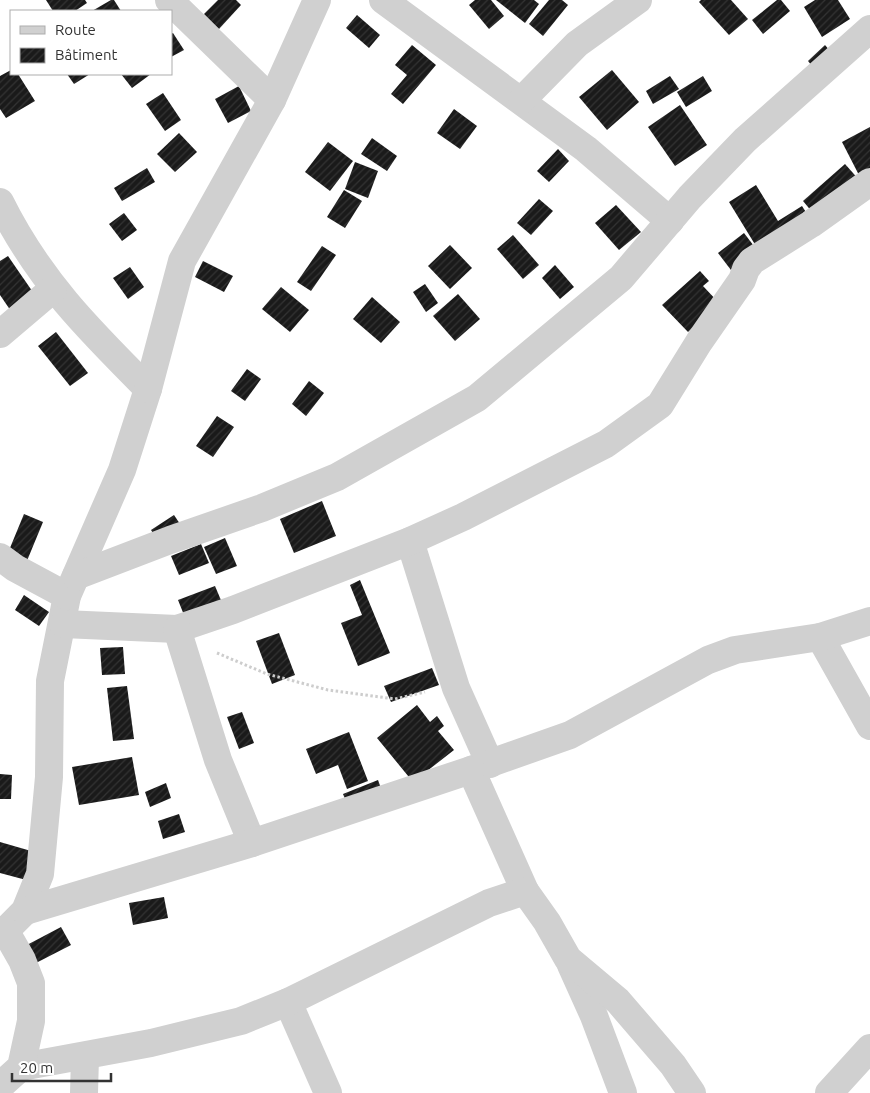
<svg xmlns="http://www.w3.org/2000/svg" width="870" height="1093" viewBox="0 0 870 1093" font-family="Ubuntu,sans-serif">
	<style>
		.building { fill: url(#building-hatch) }
		.lines { fill: none; stroke-linecap: round; stroke-linejoin: round }
		.path { stroke: #cdcdcd; stroke-width: 3; stroke-dasharray: 2.5 2.5; stroke-linecap: butt }
		.minor { stroke: #d0d0d0; stroke-width: 28 }
	</style>
	<defs>
		<pattern id="building-hatch" width="6" height="6" patternUnits="userSpaceOnUse" patternTransform="scale(1.25)"><rect width="6" height="6" fill="#1a1a1a"/><path d="M-1 1l2-2M0 6l6-6M5 7l2-2" fill="none" stroke="#333"/></pattern>
	</defs>
	<rect width="100%" height="100%" fill="#fff"/>
	<g class="building">
		<polygon points="46,0 85,0 87,3 75,11 53,11"/>
		<polygon points="111,0 114,0 121,11 92,11"/>
		<polygon points="218,0 236,0 241,5 219,29 204,14"/>
		<polygon points="475,0 491,0 504,16 489,29 469,5"/>
		<polygon points="496,0 534,0 539,4 525,23"/>
		<polygon points="549,0 562,0 568,5 543,36 529,24"/>
		<polygon points="701,0 731,0 748,19 729,35 699,2"/>
		<polygon points="777,0 781,0 790,11 763,34 752,20"/>
		<polygon points="815,0 838,0 850,19 822,37 804,7"/>
		<polygon points="357,15 380,35 369,48 346,28"/>
		<polygon points="173,33 184,50 171,57 171,34"/>
		<polygon points="412,45 436,65 403,104 391,94 407,75 395,65"/>
		<polygon points="825,45 835,57 817,72 808,61"/>
		<polygon points="11,70 11,74 18,74 35,101 6,118 0,109 0,76"/>
		<polygon points="612,70 639,102 607,130 579,97"/>
		<polygon points="67,74 90,74 74,84"/>
		<polygon points="121,74 151,74 132,88"/>
		<polygon points="670,76 679,89 653,104 646,91"/>
		<polygon points="703,76 712,91 686,107 677,92"/>
		<polygon points="239,86 251,111 228,123 215,99"/>
		<polygon points="163,93 181,120 165,131 146,104"/>
		<polygon points="680,105 707,145 675,166 648,127"/>
		<polygon points="454,109 477,126 460,149 437,133"/>
		<polygon points="870,127 870,174 861,179 842,142"/>
		<polygon points="179,133 197,152 175,172 157,154"/>
		<polygon points="372,138 397,156 387,171 361,154"/>
		<polygon points="328,142 353,161 330,191 305,172"/>
		<polygon points="558,149 569,161 549,182 537,171"/>
		<polygon points="355,162 378,171 368,198 345,189"/>
		<polygon points="845,164 861,182 818,219 803,201"/>
		<polygon points="147,168 155,182 122,201 114,188"/>
		<polygon points="756,185 778,221 802,206 811,220 759,251 729,202"/>
		<polygon points="344,190 362,201 345,228 327,217"/>
		<polygon points="539,199 553,211 531,235 517,223"/>
		<polygon points="616,205 641,232 619,250 595,223"/>
		<polygon points="124,213 137,230 122,241 109,224"/>
		<polygon points="744,233 760,254 734,274 718,253"/>
		<polygon points="513,235 539,265 523,279 497,249"/>
		<polygon points="450,245 472,268 450,289 428,266"/>
		<polygon points="322,246 336,255 311,291 297,282"/>
		<polygon points="8,256 39,301 15,317 0,295 0,261"/>
		<polygon points="203,261 233,276 224,292 195,277"/>
		<polygon points="555,265 574,287 560,299 542,278"/>
		<polygon points="130,267 144,287 128,299 113,278"/>
		<polygon points="700,271 709,281 703,286 719,303 688,332 662,305"/>
		<polygon points="425,284 438,303 426,312 413,292"/>
		<polygon points="281,287 309,310 290,332 262,309"/>
		<polygon points="458,294 480,319 455,341 433,316"/>
		<polygon points="372,297 400,322 381,343 353,319"/>
		<polygon points="56,332 88,373 70,386 38,346"/>
		<polygon points="247,369 261,379 245,401 231,391"/>
		<polygon points="309,381 324,393 306,416 292,404"/>
		<polygon points="217,416 234,427 213,457 196,446"/>
		<polygon points="322,501 336,536 294,553 280,519"/>
		<polygon points="24,514 43,522 24,568 5,560"/>
		<polygon points="174,515 184,530 160,545 151,530"/>
		<polygon points="225,538 237,566 216,574 204,547"/>
		<polygon points="201,544 209,563 179,575 171,556"/>
		<polygon points="360,580 390,653 358,666 341,623 362,615 350,585"/>
		<polygon points="215,586 223,605 186,620 178,600"/>
		<polygon points="24,595 49,612 39,626 15,610"/>
		<polygon points="279,633 295,675 272,684 256,641"/>
		<polygon points="123,647 125,674 102,675 100,648"/>
		<polygon points="432,668 439,685 391,702 384,686"/>
		<polygon points="127,686 134,739 113,741 107,688"/>
		<polygon points="417,705 430,722 437,716 444,726 438,731 454,750 413,782 377,738"/>
		<polygon points="242,712 254,743 239,749 227,717"/>
		<polygon points="349,732 368,781 347,789 338,765 316,774 306,749"/>
		<polygon points="132,757 139,795 79,805 72,767"/>
		<polygon points="0,774 12,775 11,799 0,799"/>
		<polygon points="378,780 384,797 350,811 343,794"/>
		<polygon points="166,783 171,798 150,807 145,792"/>
		<polygon points="179,814 185,832 163,839 158,821"/>
		<polygon points="0,842 38,853 30,881 0,873"/>
		<polygon points="164,897 168,918 133,925 129,903"/>
		<polygon points="61,927 71,945 34,964 25,946"/>
	</g>
	<g class="lines">
		<polyline class="path" points="217,653 267,674 328,690 395,699 425,692"/>
		<g class="minor">
			<polyline points="169,0 272,100"/>
			<polyline points="383,0 586,149 670,221"/>
			<polyline points="522,100 577,44 638,0"/>
			<path d="M0,202C38,279 88,329 148,389L122,470L67,596L50,681L49,777L40,874L25,911L0,936"/>
			<polyline points="0,334 53,289"/>
			<polyline points="148,389 182,261 272,100 317,0"/>
			<polyline points="410,541 456,688 490,764"/>
			<polyline points="0,557 15,568 67,596"/>
			<polyline points="76,576 170,540 262,508 337,477 477,398 621,278 690,197 745,140 870,29"/>
			<polyline points="63,624 177,629 233,610 410,541 463,517 606,444 660,405 699,342 742,280 746,269 752,261 811,224 870,182"/>
			<polyline points="177,629 218,760 252,843"/>
			<polyline points="820,637 870,726"/>
			<polyline points="525,891 471,770 570,735 708,660 735,650 820,637 870,621"/>
			<polyline points="25,911 252,843 471,770"/>
			<polyline points="571,965 594,1016 623,1093"/>
			<polyline points="288,1002 328,1093"/>
			<polyline points="21,1067 151,1043 241,1021 288,1002 489,903 525,891 547,922 568,959 618,1001 673,1065 692,1093"/>
			<polyline points="0,1086 21,1067 31,1021 31,983 22,960 6,932"/>
			<polyline points="84,1093 85,1057"/>
			<polyline points="829,1093 870,1048"/>
		</g>
	</g>
	<rect x="10" y="10" width="162" height="65" fill="#ffffff" stroke="#adadad"/>
	<rect x="20" y="26" width="25" height="8" fill="#d0d0d0" stroke="#adadad"/>
	<text x="55" y="35" font-size="15" fill="#333333">Route</text>
	<rect x="20" y="48" width="25" height="15" fill="url(#building-hatch)" stroke="#adadad"/>
	<text x="55" y="60" font-size="15" fill="#333333">Bâtiment</text>
	<path d="M12 1073v8h99v-8" fill="none" stroke="#333333" stroke-width="2.5"/>
	<text x="20" y="1073" font-size="15" fill="#333333" stroke="#ffffff" stroke-width="4" paint-order="stroke">20 m</text>
</svg>
